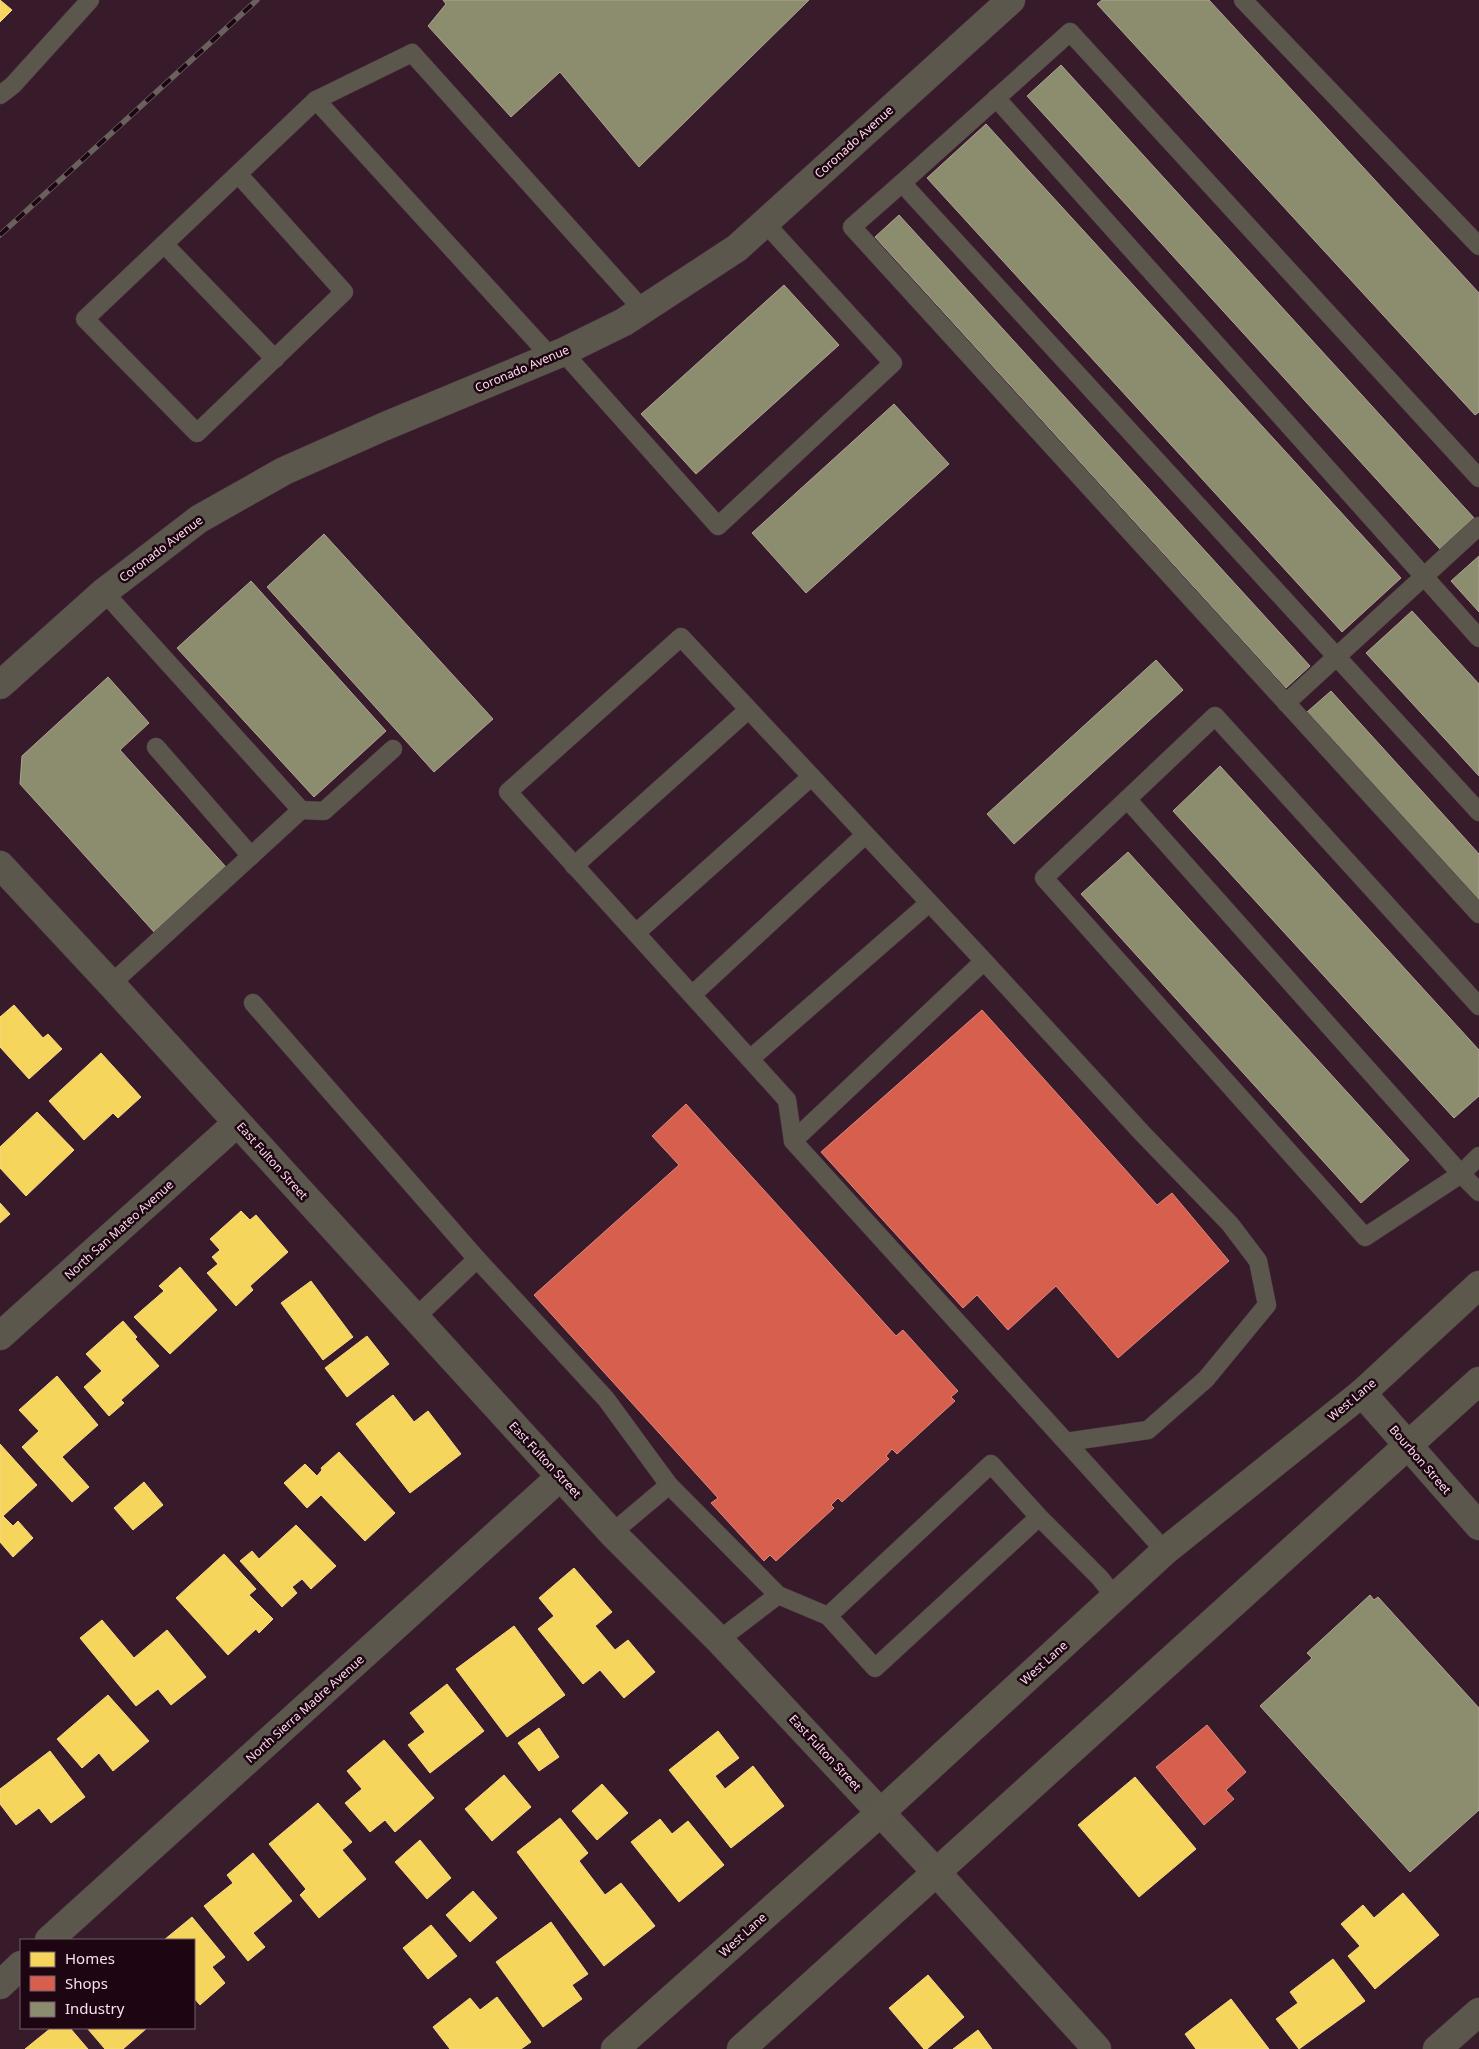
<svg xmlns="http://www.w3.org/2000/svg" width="1479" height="2049" viewBox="0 0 1479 2049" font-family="'Noto Sans',sans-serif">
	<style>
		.homes { fill: #f6d55c; stroke: #f8d887 }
		.shops { fill: #d6604d; stroke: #e1867c }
		.industry { fill: #8c8c6e; stroke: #aea594 }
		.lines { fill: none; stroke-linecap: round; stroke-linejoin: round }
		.service-casing { stroke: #513945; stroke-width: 19 }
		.minor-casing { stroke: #513945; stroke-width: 29 }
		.secondary-casing { stroke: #513945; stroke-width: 29 }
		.service { stroke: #5b574d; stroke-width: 18 }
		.minor { stroke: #5b574d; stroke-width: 28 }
		.secondary { stroke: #5d584c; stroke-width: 28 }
		.rail-casing { stroke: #69615e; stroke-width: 5.5 }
		.rail { stroke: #1d0612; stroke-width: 4; stroke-dasharray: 11; stroke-linecap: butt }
		.labels { text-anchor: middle; stroke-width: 5; stroke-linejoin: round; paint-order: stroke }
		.street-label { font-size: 12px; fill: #fcdfeb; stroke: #1d0612 }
	</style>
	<rect width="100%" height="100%" fill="#381b2b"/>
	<g class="homes">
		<polygon points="0,0 12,10 0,22"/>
		<polygon points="14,1005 43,1038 48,1034 62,1049 29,1079 0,1047 0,1017"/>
		<polygon points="101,1053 141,1097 118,1118 113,1113 84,1140 49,1101"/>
		<polygon points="37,1112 74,1150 26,1196 0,1168 0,1147"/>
		<polygon points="0,1203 10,1214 0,1223"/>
		<polygon points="241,1211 250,1220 256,1215 288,1252 250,1286 253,1290 236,1306 207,1273 218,1264 212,1257 220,1250 210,1239"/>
		<polygon points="180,1267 217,1310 170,1354 134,1317 164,1291 159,1286"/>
		<polygon points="311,1281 353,1337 323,1360 281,1303"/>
		<polygon points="123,1321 137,1337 135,1339 159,1366 121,1400 124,1403 109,1416 84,1387 102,1371 86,1354"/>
		<polygon points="367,1336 389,1364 347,1397 325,1368"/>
		<polygon points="57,1376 98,1425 62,1457 89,1487 72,1502 22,1447 39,1431 19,1410"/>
		<polygon points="393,1395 414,1422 428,1411 461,1454 410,1493 356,1424"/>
		<polygon points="0,1444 37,1485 3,1516 13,1526 18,1521 33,1538 13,1557 0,1542"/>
		<polygon points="339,1452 395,1513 365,1541 321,1495 307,1508 284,1483 305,1464 317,1476 322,1470 321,1468"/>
		<polygon points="144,1482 163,1505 133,1530 114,1508"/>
		<polygon points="296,1525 336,1566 311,1589 302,1579 292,1587 297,1593 282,1607 240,1561 252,1551 259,1559"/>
		<polygon points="224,1554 256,1589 249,1595 273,1619 259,1633 256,1629 228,1655 176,1598"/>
		<polygon points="574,1568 612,1612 595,1626 615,1650 628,1640 655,1672 624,1698 600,1670 583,1684 538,1629 554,1616 539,1598"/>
		<polygon points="102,1620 134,1658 167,1630 206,1677 171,1705 158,1689 136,1706 80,1638"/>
		<polygon points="514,1626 565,1695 507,1737 456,1669"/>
		<polygon points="447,1684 484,1731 430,1773 408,1745 425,1732 410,1713"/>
		<polygon points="108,1695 149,1741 113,1771 99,1753 82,1768 57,1739"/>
		<polygon points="539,1728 559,1757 539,1771 518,1743"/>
		<polygon points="718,1731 739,1758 715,1776 725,1789 753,1766 784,1806 731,1848 669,1770"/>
		<polygon points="384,1740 434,1798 395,1832 385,1820 370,1832 345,1803 362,1789 347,1771"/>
		<polygon points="50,1751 85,1797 51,1823 39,1808 16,1825 0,1804 0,1789"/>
		<polygon points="504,1775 531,1807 492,1841 465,1809"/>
		<polygon points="1135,1777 1196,1849 1139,1897 1078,1825"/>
		<polygon points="602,1784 628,1813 597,1840 572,1811"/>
		<polygon points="318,1803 352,1842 342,1850 366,1879 319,1918 300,1895 306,1889 269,1844"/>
		<polygon points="560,1818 588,1853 579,1861 605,1895 621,1883 655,1926 604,1966 517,1852"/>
		<polygon points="660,1819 672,1834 688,1821 724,1865 679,1902 631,1842"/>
		<polygon points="420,1840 451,1878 427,1899 395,1862"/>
		<polygon points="253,1853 292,1901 253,1933 265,1947 248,1961 204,1906 233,1883 227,1875"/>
		<polygon points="473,1891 497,1918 470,1942 446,1915"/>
		<polygon points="1403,1893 1439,1935 1375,1989 1348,1956 1360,1946 1341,1924 1363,1905 1374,1918"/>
		<polygon points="192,1917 225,1957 212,1967 225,1983 200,2005 194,1998 194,1940 164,1940"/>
		<polygon points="551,1922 588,1974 572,1985 582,1999 543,2027 496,1962"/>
		<polygon points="431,1925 457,1956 428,1979 403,1948"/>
		<polygon points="1333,1959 1365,2001 1299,2049 1276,2019 1298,2003 1290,1992"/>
		<polygon points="928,1975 964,2017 927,2049 924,2049 889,2008"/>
		<polygon points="497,1997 531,2042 521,2049 450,2049 433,2027 470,1998 480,2010"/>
		<polygon points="1231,1999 1269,2049 1196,2049 1185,2034"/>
		<polygon points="51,2028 70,2028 88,2049 25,2049"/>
		<polygon points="87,2028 147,2028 123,2049 105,2049"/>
		<polygon points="978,2030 992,2049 953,2049"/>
	</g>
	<g class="shops">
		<polygon points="982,1010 1157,1205 1172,1193 1229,1261 1118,1358 1056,1286 1008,1330 977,1295 963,1308 821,1152"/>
		<polygon points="686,1104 896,1336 903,1330 958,1391 951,1397 955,1401 897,1454 892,1449 886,1456 889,1459 842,1502 838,1498 831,1505 834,1508 776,1561 770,1555 764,1561 711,1503 718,1498 534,1295 679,1165 652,1136"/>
		<polygon points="1207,1725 1246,1772 1226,1790 1234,1799 1204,1825 1156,1767"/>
	</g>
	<g class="industry">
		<polygon points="443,0 809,0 639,167 560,72 511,117 428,26 446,4"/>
		<polygon points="1102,0 1209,0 1479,293 1479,412 1475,415 1097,4"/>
		<polygon points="1061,65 1474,518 1440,549 1027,96"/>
		<polygon points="986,124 1401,578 1342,632 927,178"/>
		<polygon points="899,215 1310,666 1286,688 875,237"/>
		<polygon points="784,285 839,345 696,474 641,414"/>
		<polygon points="894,404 949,464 806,593 752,533"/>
		<polygon points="324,534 493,719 434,772 267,587"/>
		<polygon points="1479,556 1479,612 1451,581"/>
		<polygon points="251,581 386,731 314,797 177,648"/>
		<polygon points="1412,611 1479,684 1479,776 1366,653"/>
		<polygon points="1156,660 1183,690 1014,844 987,814"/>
		<polygon points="108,677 149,723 120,750 226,867 154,932 20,784 22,756"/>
		<polygon points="1331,691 1479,854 1479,901 1307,712"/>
		<polygon points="1220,766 1479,1050 1479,1096 1454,1118 1173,811"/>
		<polygon points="1128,852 1409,1160 1361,1203 1081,894"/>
		<polygon points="1370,1595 1374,1600 1378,1597 1479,1708 1479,1810 1410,1872 1260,1706 1312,1658 1307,1653"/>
	</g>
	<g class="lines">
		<defs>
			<g id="service">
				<polyline points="1243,0 1479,246"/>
				<polyline points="0,95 13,85 90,0"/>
				<polyline points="996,98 1479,638"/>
				<polyline points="316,100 551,357"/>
				<polyline points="238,174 344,292 197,433 85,319 316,100 412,53 643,310"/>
				<polyline points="902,183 1070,32 1479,478"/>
				<polyline points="164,244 275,359"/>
				<polyline points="563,352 718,526 893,363 765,223"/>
				<polyline points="104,592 301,810 251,856 156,747"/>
				<polyline points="1286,703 1479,526"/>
				<polyline points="1127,799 1461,1174 1365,1237 1044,878 1215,716 1479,1006"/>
				<polyline points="301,810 324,811 393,749"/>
				<polyline points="1479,812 902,183 852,227 1479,914"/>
				<polyline points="574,866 748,710"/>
				<polyline points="636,933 811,777"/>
				<polyline points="111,984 251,856"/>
				<polyline points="692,995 865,835"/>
				<polyline points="253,1003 477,1259"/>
				<polyline points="750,1059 929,903"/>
				<polyline points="793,1141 787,1100 508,792 681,637 984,961"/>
				<polyline points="1479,1156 1461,1174 1479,1192"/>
				<polyline points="415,1318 477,1259 606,1399 669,1485"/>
				<polyline points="1066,1442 1148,1430 1206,1379 1267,1305 1258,1261 1230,1224 1142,1133 984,961 793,1141 1165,1551"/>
				<polyline points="1039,1517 991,1464 828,1616 875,1668 1039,1517 1100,1578 1115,1597"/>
				<polyline points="612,1533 669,1485 778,1595"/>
				<polyline points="719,1640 778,1595 828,1616"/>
			</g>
			<g id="minor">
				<polyline points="0,685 104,592 199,519 284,471 383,427 563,352 624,322 737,248 1011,0"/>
				<polyline points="0,865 111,984 612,1533 719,1640 937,1873 1097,2049"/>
				<polyline points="0,1336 237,1123"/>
				<polyline points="1362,1393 1479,1526"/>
				<polyline points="49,1940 560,1477"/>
				<polyline points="0,1985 21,1965"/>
				<polyline points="1437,2049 1479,2012"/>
			</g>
			<g id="secondary">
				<polyline points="615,2049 880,1813 1165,1551 1362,1393 1479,1285"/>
				<polyline points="741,2049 1479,1381"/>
			</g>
		</defs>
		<use href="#service" class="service-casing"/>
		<use href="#minor" class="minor-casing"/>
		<use href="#secondary" class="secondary-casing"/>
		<use href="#service" class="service"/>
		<use href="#minor" class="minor"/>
		<use href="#secondary" class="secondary"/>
		<defs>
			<polyline id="rail" points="0,235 257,0"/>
		</defs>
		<use href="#rail" class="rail-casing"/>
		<use href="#rail" class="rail"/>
	</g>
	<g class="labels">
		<g class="street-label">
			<text transform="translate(854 142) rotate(-42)" y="4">Coronado Avenue</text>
			<text transform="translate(522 369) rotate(-23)" y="4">Coronado Avenue</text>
			<text transform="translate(161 549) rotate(-37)" y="4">Coronado Avenue</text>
			<text transform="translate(272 1161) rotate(48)" y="4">East Fulton Street</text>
			<text transform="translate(119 1230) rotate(-42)" y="4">North San Mateo Avenue</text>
			<text transform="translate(1352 1400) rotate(-40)" y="4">West Lane</text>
			<text transform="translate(545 1460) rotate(47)" y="4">East Fulton Street</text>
			<text transform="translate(1420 1460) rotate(49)" y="4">Bourbon Street</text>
			<text transform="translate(1044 1663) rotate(-42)" y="4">West Lane</text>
			<text transform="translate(305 1709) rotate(-42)" y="4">North Sierra Madre Avenue</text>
			<text transform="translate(825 1753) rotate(47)" y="4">East Fulton Street</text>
			<text transform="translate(743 1935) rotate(-42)" y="4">West Lane</text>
		</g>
	</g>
	<rect x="20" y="1939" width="175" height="90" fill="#1d0612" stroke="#765d69"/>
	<rect x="30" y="1952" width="25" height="15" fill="#f6d55c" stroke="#765d69"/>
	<text x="65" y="1964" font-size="15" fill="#fcdfeb">Homes</text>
	<rect x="30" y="1976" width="25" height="15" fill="#d6604d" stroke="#765d69"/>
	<text x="65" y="1989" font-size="15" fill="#fcdfeb">Shops</text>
	<rect x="30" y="2002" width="25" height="15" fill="#8c8c6e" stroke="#765d69"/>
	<text x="65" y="2014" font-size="15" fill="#fcdfeb">Industry</text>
</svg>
